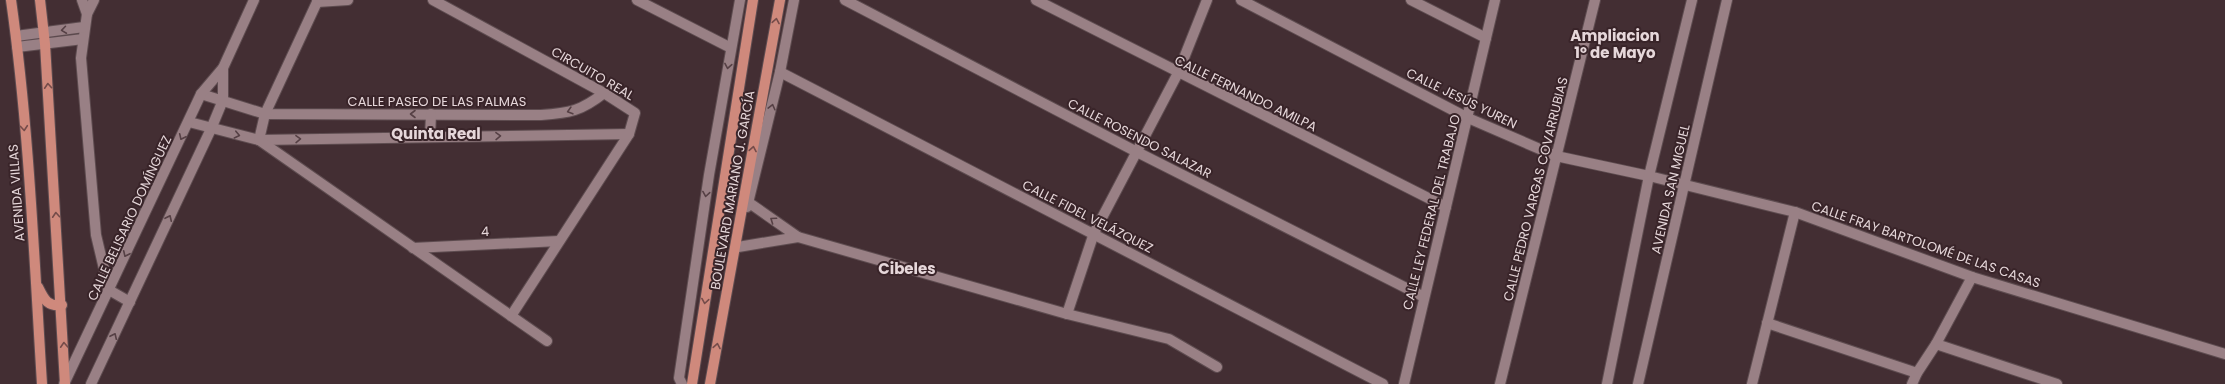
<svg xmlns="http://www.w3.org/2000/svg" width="2225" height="384" viewBox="0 0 2225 384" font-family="Poppins,sans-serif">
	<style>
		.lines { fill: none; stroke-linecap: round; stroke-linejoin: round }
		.minor-casing { stroke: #5e4c50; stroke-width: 12 }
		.major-casing { stroke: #5e4c50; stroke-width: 12 }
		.minor { stroke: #998085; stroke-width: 10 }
		.major { stroke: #cf897c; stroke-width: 10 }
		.oneway { stroke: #754c4a }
		.oneway2 { stroke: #564045 }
		.labels { text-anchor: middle; stroke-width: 4; stroke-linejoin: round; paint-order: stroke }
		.street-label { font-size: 13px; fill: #e6d7da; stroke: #392429 }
		.quarter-label { font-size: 15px; font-weight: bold; fill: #e6d7da; stroke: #392429 }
	</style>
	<rect width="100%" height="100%" fill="#432e33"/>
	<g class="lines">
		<defs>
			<g id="minor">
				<polyline points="82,0 87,14"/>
				<polyline points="94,0 87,14 81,58 96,235 109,290 130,302"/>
				<polyline points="433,0 604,93 635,113 629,134 511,316"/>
				<polyline points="637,0 731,48"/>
				<polyline points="845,0 1137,152 1424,297"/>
				<polyline points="1036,0 1446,207"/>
				<polyline points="1241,0 1468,118 1556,156 1649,176 1795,212 1972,277 2225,354"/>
				<polyline points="1411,0 1486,38"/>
				<polyline points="317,2 348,0"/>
				<polyline points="16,36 84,27"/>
				<polyline points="17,47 83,39"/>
				<polyline points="780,72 1383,384"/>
				<path d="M201,94L265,114L541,115C570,113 581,111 604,93"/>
				<polyline points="189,122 259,140 629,134"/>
				<polyline points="430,137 431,114"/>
				<polyline points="259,140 547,341"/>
				<polyline points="259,140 265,114 318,0"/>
				<polyline points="748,202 798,237 1067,314 1169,339 1217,367"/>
				<polyline points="747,207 780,72 794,0"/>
				<polyline points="738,247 798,237"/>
				<polyline points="413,248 559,241"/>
				<polyline points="1067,314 1094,233 1178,73 1207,0"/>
				<polyline points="1767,323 1917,373"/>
				<polyline points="1936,344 2057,384"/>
				<polyline points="64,384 201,94 223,68 254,0"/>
				<polyline points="91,384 211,129 223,100 223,68"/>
				<polyline points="682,384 679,378 709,175 740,0"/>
				<polyline points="1404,384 1495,0"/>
				<polyline points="1500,384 1595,0"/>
				<polyline points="1607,384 1649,176 1692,0"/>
				<polyline points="1638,384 1727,0"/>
				<polyline points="1752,384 1795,212"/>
				<polyline points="1912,384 1917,373 1936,344 1972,277"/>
			</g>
			<g id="major">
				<path d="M11,0C29,127 34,256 42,384"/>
				<polyline points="40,0 45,44 65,384"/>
				<path d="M38,287C44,299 47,307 62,305"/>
				<polyline points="692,384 753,0"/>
				<polyline points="710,384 780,0"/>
			</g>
		</defs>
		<use href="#minor" class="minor-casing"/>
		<use href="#major" class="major-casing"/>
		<use href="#minor" class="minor"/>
		<use href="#major" class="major"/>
	</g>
	<defs><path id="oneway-chevron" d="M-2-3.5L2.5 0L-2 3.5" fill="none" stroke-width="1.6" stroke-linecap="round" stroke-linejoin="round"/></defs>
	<g class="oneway">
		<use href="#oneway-chevron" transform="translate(776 21) rotate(-80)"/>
		<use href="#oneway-chevron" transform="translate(48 86) rotate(-94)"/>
		<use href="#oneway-chevron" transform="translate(24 128) rotate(85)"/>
		<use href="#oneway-chevron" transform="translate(753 149) rotate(-80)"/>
		<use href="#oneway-chevron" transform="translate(56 215) rotate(-94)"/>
		<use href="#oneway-chevron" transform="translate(705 301) rotate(99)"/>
		<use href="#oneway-chevron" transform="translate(64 345) rotate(-93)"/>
		<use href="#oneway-chevron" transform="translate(717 346) rotate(-80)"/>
	</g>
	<g class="oneway2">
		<use href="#oneway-chevron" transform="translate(64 30) rotate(172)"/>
		<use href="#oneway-chevron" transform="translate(728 66) rotate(100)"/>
		<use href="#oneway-chevron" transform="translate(772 107) rotate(-76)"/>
		<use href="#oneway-chevron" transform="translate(570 111) rotate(164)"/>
		<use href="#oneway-chevron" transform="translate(413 114) rotate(-180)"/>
		<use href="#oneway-chevron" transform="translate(237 135) rotate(13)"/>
		<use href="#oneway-chevron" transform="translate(498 136) rotate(-1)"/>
		<use href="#oneway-chevron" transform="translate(182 137) rotate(115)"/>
		<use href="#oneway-chevron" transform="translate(298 139) rotate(-1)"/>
		<use href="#oneway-chevron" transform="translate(706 194) rotate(99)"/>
		<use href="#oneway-chevron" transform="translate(169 218) rotate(-65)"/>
		<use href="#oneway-chevron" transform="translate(773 220) rotate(-145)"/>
		<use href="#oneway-chevron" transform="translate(126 254) rotate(115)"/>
		<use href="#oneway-chevron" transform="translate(114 336) rotate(-65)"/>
	</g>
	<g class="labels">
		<g class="street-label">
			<text transform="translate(593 73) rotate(30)" y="5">CIRCUITO REAL</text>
			<text transform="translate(1246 93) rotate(26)" y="5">CALLE FERNANDO AMILPA</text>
			<text transform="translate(1462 98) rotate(26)" y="5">CALLE JESÚS YUREN</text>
			<text x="437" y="106">CALLE PASEO DE LAS PALMAS</text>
			<text transform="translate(1140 138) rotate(27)" y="5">CALLE ROSENDO SALAZAR</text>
			<text transform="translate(1535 189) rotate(-76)" y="5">CALLE PEDRO VARGAS COVARRUBIAS</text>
			<text transform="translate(1670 189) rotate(-77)" y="5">AVENIDA SAN MIGUEL</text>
			<text transform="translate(732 190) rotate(-80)" y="5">BOULEVARD MARIANO J. GARCÍA</text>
			<text transform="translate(16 193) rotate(-94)" y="5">AVENIDA VILLAS</text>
			<text transform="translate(1431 212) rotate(-76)" y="5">CALLE LEY FEDERAL DEL TRABAJO</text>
			<text transform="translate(1088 216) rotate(27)" y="5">CALLE FIDEL VELÁZQUEZ</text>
			<text transform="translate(129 218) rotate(-65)" y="5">CALLE BELISARIO DOMÍNGUEZ</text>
			<text transform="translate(485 231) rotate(-3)" y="5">4</text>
			<text transform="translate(1926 244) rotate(19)" y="5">CALLE FRAY BARTOLOMÉ DE LAS CASAS</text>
		</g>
		<g class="quarter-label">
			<text x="1615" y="41">Ampliacion<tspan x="1615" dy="17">1º de Mayo</tspan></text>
			<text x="436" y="139">Quinta Real</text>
			<text x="907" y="274">Cibeles</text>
		</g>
	</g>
</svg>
